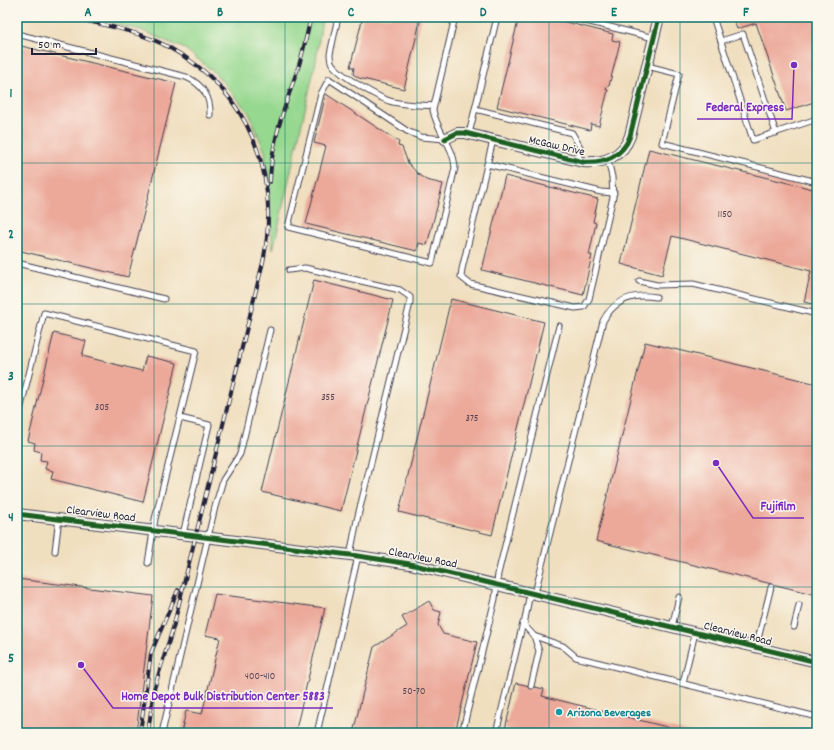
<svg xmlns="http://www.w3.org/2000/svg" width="834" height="750" viewBox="0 0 834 750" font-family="Dekko,sans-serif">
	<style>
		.green { fill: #96d88f; stroke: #5c7d65 }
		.building { fill: #eca99a }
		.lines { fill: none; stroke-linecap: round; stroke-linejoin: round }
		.lane-casing { stroke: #413e4f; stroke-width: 7 }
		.street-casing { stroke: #413e4f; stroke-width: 12 }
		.lane { stroke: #fff; stroke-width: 5 }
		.street { stroke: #fff; stroke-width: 10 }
		.rail-casing { stroke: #22223b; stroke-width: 4 }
		.rail { stroke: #fbf7ec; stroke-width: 2.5; stroke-dasharray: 8; stroke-linecap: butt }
		.cycleway-casing { stroke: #fbf7ec; stroke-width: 8 }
		.cycleway { stroke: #1b5e20; stroke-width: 5 }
		.grid { fill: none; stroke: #0f766e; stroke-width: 1; stroke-opacity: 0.55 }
		.culture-dot { fill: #0f9aa8; stroke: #fbf7ec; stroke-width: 1.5 }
		.labels { text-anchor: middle; stroke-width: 3; stroke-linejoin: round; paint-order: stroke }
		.number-label { font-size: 10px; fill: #544453 }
		.street-label { font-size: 12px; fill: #22223b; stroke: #fbf7ec }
		.culture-label { font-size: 12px; font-weight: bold; fill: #0d838f; stroke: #fbf7ec; text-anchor: start }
		.leader { fill: none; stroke: #7b2cbf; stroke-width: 1.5 }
		.callout-dot { fill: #7b2cbf; stroke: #fbf7ec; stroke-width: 1.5 }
		.callout-label { font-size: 13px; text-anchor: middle; font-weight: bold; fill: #7b2cbf; stroke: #fbf7ec; stroke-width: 3; stroke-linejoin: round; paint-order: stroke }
		.neatline { fill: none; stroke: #0f766e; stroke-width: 1.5 }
		.grid-label { font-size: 13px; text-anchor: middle; font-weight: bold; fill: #0f766e }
	</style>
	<rect width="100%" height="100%" fill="#fbf7ec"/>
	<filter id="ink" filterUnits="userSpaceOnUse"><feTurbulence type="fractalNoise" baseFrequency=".025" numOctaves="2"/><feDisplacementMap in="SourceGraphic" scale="8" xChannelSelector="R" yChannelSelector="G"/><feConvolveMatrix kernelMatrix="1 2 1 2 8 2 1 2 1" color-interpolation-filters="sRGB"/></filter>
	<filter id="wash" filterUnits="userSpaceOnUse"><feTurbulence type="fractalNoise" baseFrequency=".012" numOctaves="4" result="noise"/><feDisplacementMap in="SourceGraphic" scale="16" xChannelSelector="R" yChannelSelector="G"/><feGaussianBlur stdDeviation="0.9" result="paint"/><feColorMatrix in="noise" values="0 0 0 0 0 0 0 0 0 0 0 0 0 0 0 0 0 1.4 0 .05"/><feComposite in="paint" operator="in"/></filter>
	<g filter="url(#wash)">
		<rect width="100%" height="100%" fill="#f0dfbf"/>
		<polygon class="green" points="88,17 322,18 316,61 273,250 265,152 249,113 215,73 185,49 141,30"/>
		<g id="blocks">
			<g class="building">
				<polygon points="363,17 421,17 404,89 359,78 353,74 354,68 350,67"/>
				<polygon points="519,17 546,17 613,34 612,40 620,42 609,86 607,86 606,90 608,90 599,126 591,124 590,130 497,107"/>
				<polygon points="733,17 817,17 817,101 786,111 756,23 737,29"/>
				<polygon points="17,45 176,83 128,277 17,250"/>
				<polygon points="326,94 399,142 398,146 402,147 408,163 418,174 426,180 443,184 427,245 419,243 417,251 306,224 326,146 314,143"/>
				<polygon points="649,149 817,190 817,305 804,302 811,271 672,236 662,275 621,264"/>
				<polygon points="505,176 598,199 593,222 596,223 589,255 592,255 583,295 482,270"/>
				<polygon points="314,280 393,300 341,511 262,492"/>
				<polygon points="451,299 544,322 492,535 399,512"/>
				<polygon points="54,333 86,341 82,356 142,371 146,356 177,363 143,502 51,479 53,471 45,469 47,461 40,460 41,452 34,450 35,443 28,441"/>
				<polygon points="645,342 817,384 817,595 596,541"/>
				<polygon points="17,579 153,596 136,733 17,733"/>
				<polygon points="215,594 325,608 295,733 181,733 186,711 202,714 220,638 205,635"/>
				<polygon points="429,601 434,610 441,612 438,625 443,634 477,642 455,733 353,733 374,647 407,626 402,617"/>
				<polygon points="516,683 544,689 542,696 691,733 523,733 505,729"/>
			</g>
		</g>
	</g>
	<g filter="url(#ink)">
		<use href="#blocks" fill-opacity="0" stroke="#413e4f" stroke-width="1"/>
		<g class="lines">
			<defs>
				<g id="lane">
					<path d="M338,17L330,54C330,58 330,62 333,65C341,76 380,99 393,102C406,105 420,105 433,106"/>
					<polyline points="570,17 654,38"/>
					<polyline points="713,17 753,140 817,119"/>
					<path d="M17,34L186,77C202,84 211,97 210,115"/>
					<polyline points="721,41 743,34 776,133"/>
					<polyline points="647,66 679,74 662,143 817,182"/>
					<polyline points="475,109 572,133 580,147 578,161"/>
					<polyline points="469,134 497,17"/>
					<path d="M445,139L421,137L407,131L329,79L321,94L288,227L432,263L455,168C454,146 436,130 433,110L455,17"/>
					<polyline points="493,140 462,269 461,277 470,284 575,308 584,307 589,299 613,197 612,177 608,160"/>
					<polyline points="487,164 601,192 614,193"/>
					<polyline points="17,263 164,299"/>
					<polyline points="289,270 305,268 400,290 410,297 410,303 357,520 350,555"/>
					<polyline points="639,281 657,285 693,284 817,314"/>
					<polyline points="180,418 209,425 183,534"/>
					<polyline points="17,423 44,313 196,351 155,519 148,563"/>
					<polyline points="55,551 59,518"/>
					<polyline points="530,592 524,625 534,636 563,646 576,657 817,717"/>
					<path d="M535,593L603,321C614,300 633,293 656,297"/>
					<polyline points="672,627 679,597"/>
					<polyline points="794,627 799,605"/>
					<polyline points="756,647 771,587"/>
					<polyline points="683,683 695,633"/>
					<polyline points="531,686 539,651 534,636"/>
					<polyline points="162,733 215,507 223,480 240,454 270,330"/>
					<polyline points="317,733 358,556"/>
					<polyline points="462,733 495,599 498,574 559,326"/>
					<polyline points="496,733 523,623"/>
				</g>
				<g id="street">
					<path d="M445,139L457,133H465L583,162C604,164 623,156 630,136L659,17"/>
					<polyline points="17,514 358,556 410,564 817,662"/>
				</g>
			</defs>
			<use href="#lane" class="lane-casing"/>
			<use href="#street" class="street-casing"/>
			<use href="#lane" class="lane"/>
			<use href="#street" class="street"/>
			<defs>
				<g id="rail">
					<path d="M69,17C103,25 140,31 170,48C250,92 281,176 263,262L173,628L154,689L148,733"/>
					<path d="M270,182C271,140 286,104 299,65C304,49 307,33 311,17"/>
					<polyline points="140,733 151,653 178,590"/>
				</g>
			</defs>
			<use href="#rail" class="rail-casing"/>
			<use href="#rail" class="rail"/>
			<defs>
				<g id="cycleway">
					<path d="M445,139L457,133H465L583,162C604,164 623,156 630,136L659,17"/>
					<polyline points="17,514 358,556 410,564 817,662"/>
				</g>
			</defs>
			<use href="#cycleway" class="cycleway-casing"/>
			<use href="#cycleway" class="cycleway"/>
		</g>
	</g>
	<path class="grid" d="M154,17V733M285,17V733M417,17V733M549,17V733M680,17V733M17,163H817M17,304H817M17,446H817M17,587H817"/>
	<circle class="culture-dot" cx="559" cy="712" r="4"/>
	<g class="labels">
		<g class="number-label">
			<text x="725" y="217">1150</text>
			<text x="328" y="400">355</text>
			<text x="102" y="410">305</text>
			<text x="472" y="421">375</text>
			<text x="260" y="679">400-410</text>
			<text x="414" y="694">50-70</text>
		</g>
		<g class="street-label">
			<text transform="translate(557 145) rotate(13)" y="4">McGaw Drive</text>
			<text transform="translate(101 513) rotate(7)" y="4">Clearview Road</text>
			<text transform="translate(423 557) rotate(11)" y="4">Clearview Road</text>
			<text transform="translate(738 633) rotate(14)" y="4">Clearview Road</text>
		</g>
		<g class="culture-label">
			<text x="567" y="716">Arizona Beverages</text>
		</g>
	</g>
	<path class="leader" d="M794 65L792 119H697M716 463L753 518H804M81 665L113 708H333"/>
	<g class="callout-dot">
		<circle cx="794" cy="65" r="4"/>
		<circle cx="716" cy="463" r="4"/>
		<circle cx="81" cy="665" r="4"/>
	</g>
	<g class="callout-label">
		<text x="745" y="111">Federal Express</text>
		<text x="778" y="510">Fujifilm</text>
		<text x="223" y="700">Home Depot Bulk Distribution Center 5883</text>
	</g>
	<rect width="834" height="750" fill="none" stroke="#fbf7ec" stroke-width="44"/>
	<path d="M32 48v6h64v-6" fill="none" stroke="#22223b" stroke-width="2"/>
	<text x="38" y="48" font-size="12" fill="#22223b" stroke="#fbf7ec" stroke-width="3" paint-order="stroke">50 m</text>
	<rect x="22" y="22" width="790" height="706" class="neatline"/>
	<g class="grid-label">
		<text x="88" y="16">A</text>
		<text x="220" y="16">B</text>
		<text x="351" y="16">C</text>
		<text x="483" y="16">D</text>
		<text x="614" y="16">E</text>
		<text x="746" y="16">F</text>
		<text x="11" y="97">1</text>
		<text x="11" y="238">2</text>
		<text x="11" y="380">3</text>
		<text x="11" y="521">4</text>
		<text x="11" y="662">5</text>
	</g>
</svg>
